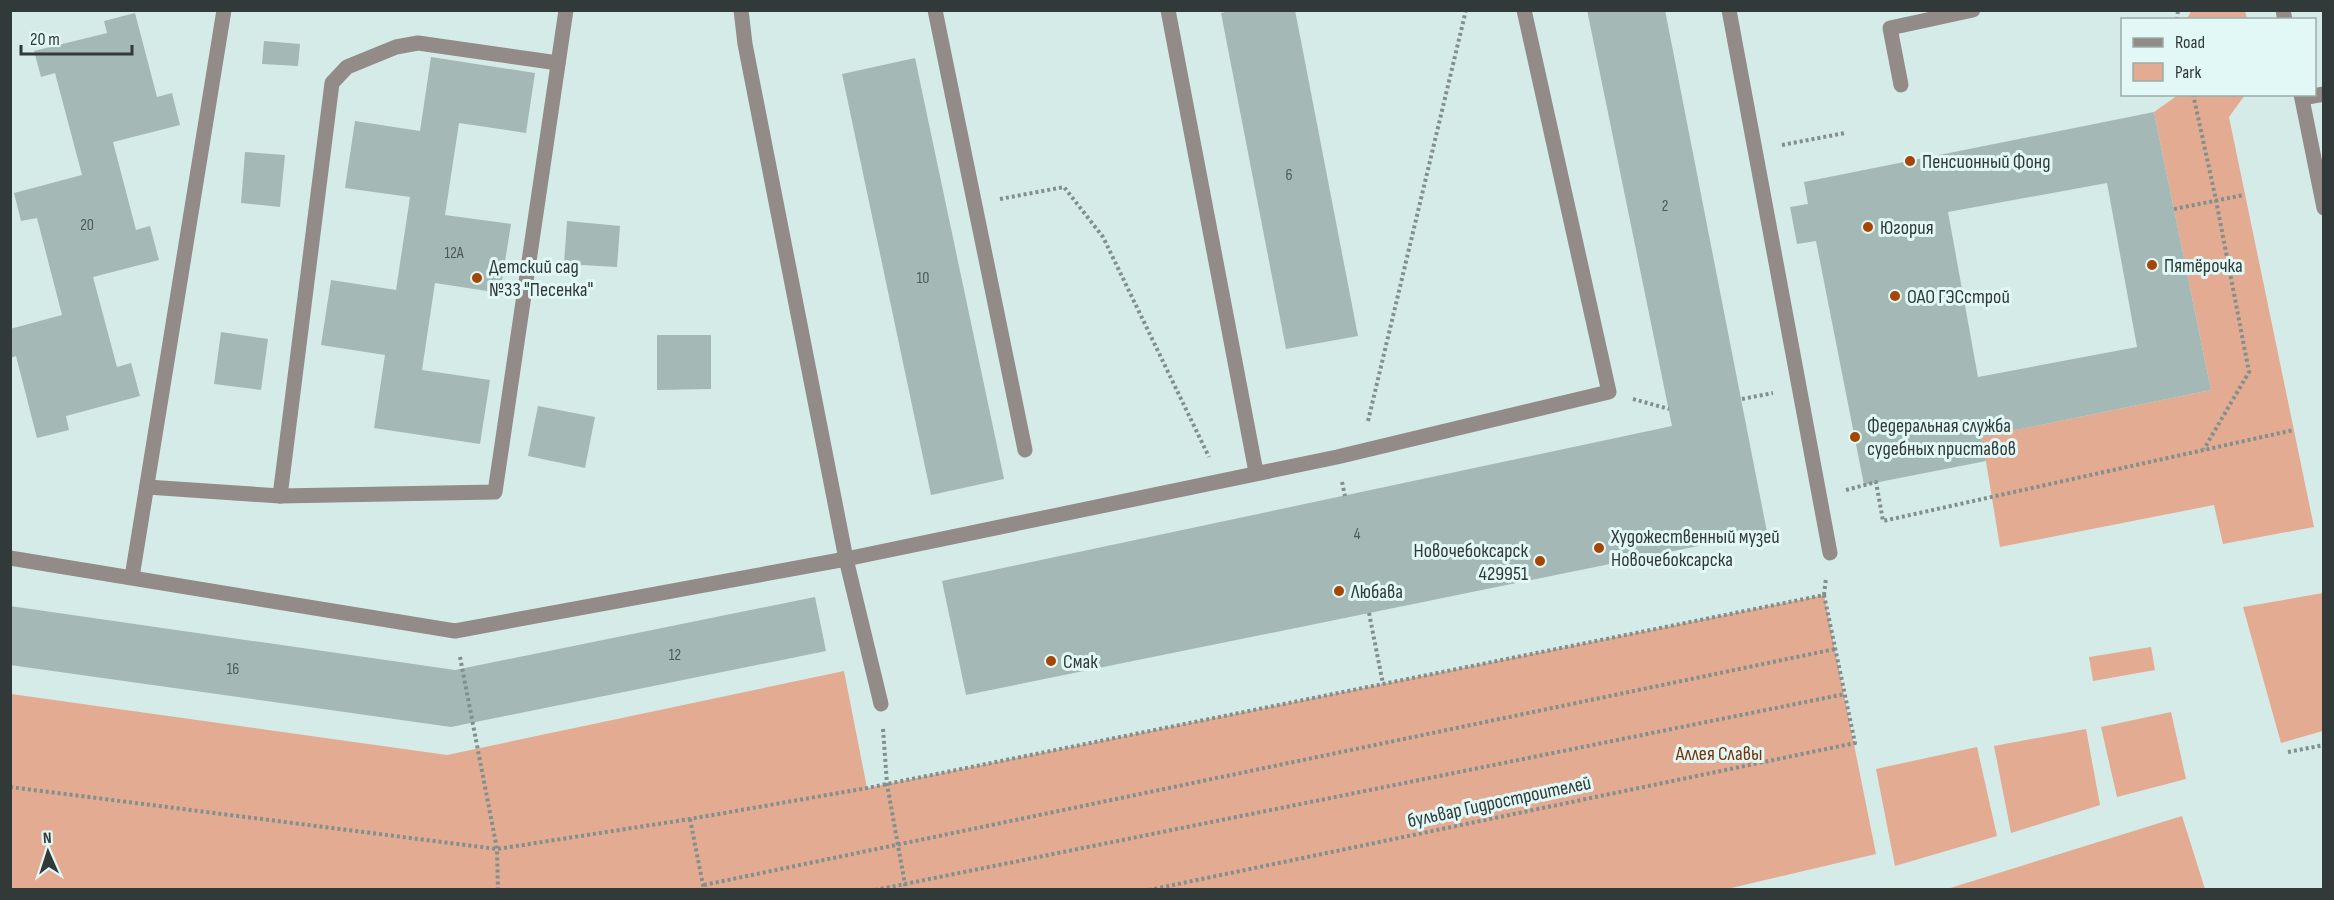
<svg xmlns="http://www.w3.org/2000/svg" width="2334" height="900" viewBox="0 0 2334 900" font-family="'Sofia Sans Condensed',sans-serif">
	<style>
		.green { fill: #e3ab92 }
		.building { fill: #a4b9b6; fill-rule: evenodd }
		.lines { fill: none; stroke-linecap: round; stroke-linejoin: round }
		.path { stroke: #81908e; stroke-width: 4; stroke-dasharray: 3 3; stroke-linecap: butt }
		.minor { stroke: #928b87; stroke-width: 15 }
		.poi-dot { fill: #a74505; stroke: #e2f8f6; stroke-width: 2 }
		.labels { text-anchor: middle; stroke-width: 6; stroke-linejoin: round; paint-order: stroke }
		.number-label { font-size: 16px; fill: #4e5a58 }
		.poi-label { font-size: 20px; fill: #313a39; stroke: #e2f8f6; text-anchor: start }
		.park-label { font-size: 20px; fill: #783208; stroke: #e2f8f6 }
		.street-label { font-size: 20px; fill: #313a39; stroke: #e2f8f6 }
	</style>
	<rect width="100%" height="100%" fill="#d5ebe8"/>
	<g class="green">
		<polygon points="2191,11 2245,11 2247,19 2187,19"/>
		<polygon points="2178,95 2245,95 2229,117 2314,527 2223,544 2214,505 2000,547 1982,437 2211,390 2154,112"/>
		<polygon points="2323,593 2323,731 2281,743 2243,607"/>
		<polygon points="1824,595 1876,854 1727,889 11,889 11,694 447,755 844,671 867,788"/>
		<polygon points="2151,647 2155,670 2093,681 2089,657"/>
		<polygon points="2171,712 2186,779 2117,797 2101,727"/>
		<polygon points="2086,729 2100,805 2011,833 1994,746"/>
		<polygon points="1977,747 1997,836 1895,866 1876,769"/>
		<polygon points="2182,816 2205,889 1947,889"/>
	</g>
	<g class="building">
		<polygon points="1233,10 1295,10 1358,336 1286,349 1221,13"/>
		<polygon points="1587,10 1665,10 1767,532 966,695 942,581 1672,426"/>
		<polygon points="135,13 157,97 172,93 180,125 113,142 136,230 150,226 159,260 93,277 117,367 131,363 140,396 66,416 69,430 37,438 16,356 10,358 10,329 62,315 37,218 21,221 14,193 82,175 55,73 41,77 34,51 107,33 104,21"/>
		<polygon points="264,41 300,44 298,66 262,64"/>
		<polygon points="431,57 535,73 526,133 459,123 445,215 511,224 500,293 435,283 422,370 490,380 480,444 374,428 385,355 321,345 331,280 396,290 410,197 345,188 355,121 420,131"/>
		<polygon points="915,58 1004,479 931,495 842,74"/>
		<path d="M2154,112L2211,390L1982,437L1986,461L1864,485L1816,241L1797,244L1790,207L1808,204L1804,182ZM2107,183L2137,347L1978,377L1948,212Z"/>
		<polygon points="245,152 285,155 280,207 241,203"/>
		<polygon points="567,221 620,226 617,267 564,264"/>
		<polygon points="221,332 268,339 261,390 214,384"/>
		<polygon points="657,335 711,335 711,389 657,390"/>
		<polygon points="538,406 595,417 585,468 528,456"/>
		<polygon points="815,597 826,651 451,727 10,665 10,606 455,670"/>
	</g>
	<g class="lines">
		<g class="path">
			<polyline points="2177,20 2178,10"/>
			<polyline points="2193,94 2216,200 2249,372 2204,449"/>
			<polyline points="1782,145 1845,133"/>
			<polyline points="1000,199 1064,187 1103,237 1209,457"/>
			<polyline points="2174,209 2244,195"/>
			<polyline points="1633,399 1669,409"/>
			<polyline points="1742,399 1773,393"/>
			<polyline points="1368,421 1466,10"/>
			<polyline points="1342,482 1345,496"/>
			<polyline points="1846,490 1876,482 1883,521 2294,430"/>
			<polyline points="1824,595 1826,578"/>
			<polyline points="1369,613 1383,684"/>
			<polyline points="460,657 497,849 498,890"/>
			<polyline points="883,729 887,784 906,890"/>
			<polyline points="2288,752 2324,745"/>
			<polyline points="10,787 497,849 690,819 867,788 1824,595 1855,743 1149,890"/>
			<polyline points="690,819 704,890"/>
			<polyline points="704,885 1835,649"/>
			<polyline points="875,890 1845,694"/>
		</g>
		<g class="minor">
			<polyline points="741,10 745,44 846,559 881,704"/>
			<polyline points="935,10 1025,450"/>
			<polyline points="1168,10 1256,472"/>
			<polyline points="1729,10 1830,553"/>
			<polyline points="2283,10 2285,20"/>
			<polyline points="1901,85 1890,28 1973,10"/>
			<polyline points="2301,94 2324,208"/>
			<polyline points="2302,98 2324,94"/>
			<polyline points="147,487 280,496 495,492 566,10"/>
			<polyline points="280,496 332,83 347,67 396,47 418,43 558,63"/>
			<polyline points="10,558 455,631 846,559 1337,457 1609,392 1524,10"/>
			<polyline points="132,577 224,10"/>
		</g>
	</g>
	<g class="poi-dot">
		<circle cx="1910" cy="161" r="6"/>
		<circle cx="1868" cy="227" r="6"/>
		<circle cx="2152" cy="265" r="6"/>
		<circle cx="477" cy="278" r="6"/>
		<circle cx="1895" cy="296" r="6"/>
		<circle cx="1855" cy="437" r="6"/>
		<circle cx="1599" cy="548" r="6"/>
		<circle cx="1540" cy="561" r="6"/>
		<circle cx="1339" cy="591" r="6"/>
		<circle cx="1051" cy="661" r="6"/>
	</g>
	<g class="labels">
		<g class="number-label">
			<text x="1289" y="180">6</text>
			<text x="1665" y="211">2</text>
			<text x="87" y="230">20</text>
			<text x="454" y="258">12А</text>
			<text x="923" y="283">10</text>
			<text x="1357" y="539">4</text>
			<text x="675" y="660">12</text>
			<text x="233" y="674">16</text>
		</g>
		<g class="poi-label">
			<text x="1922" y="168">Пенсионный Фонд</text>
			<text x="1880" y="234">Югория</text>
			<text x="2164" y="272">Пятёрочка</text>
			<text x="489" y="273">Детский сад<tspan x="489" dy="23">№33 "Песенка"</tspan></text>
			<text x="1907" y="303">ОАО ГЭСстрой</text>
			<text x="1867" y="432">Федеральная служба<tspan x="1867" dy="23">судебных приставов</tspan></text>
			<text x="1611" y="543">Художественный музей<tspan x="1611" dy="23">Новочебоксарска</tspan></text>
			<text x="1528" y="557" text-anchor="end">Новочебоксарск<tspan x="1528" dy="23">429951</tspan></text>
			<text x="1351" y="598">Любава</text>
			<text x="1063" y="668">Смак</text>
		</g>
		<g class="park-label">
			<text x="1719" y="760">Аллея Славы</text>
		</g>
		<g class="street-label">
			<text transform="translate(1499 801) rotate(-12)" y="7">бульвар Гидростроителей</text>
		</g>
	</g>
	<rect width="2334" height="900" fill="none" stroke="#313a39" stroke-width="24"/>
	<rect x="2121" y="18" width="195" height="78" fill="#e2f8f6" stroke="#9bacaa" stroke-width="1.5"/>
	<rect x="2133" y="38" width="30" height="9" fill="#928b87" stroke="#9bacaa" stroke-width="1.5"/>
	<text x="2175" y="48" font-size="18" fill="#313a39">Road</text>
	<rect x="2133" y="63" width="30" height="18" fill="#e3ab92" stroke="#9bacaa" stroke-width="1.5"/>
	<text x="2175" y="78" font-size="18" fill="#313a39">Park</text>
	<g transform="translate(48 852) rotate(357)" stroke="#e2f8f6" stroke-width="4.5" paint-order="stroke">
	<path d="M0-4.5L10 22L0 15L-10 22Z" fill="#313a39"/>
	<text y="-9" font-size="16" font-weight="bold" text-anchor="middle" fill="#313a39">N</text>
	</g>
	<path d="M21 45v9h111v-9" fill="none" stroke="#313a39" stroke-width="3"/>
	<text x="30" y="45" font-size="18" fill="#313a39" stroke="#e2f8f6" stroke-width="4.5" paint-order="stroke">20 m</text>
</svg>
